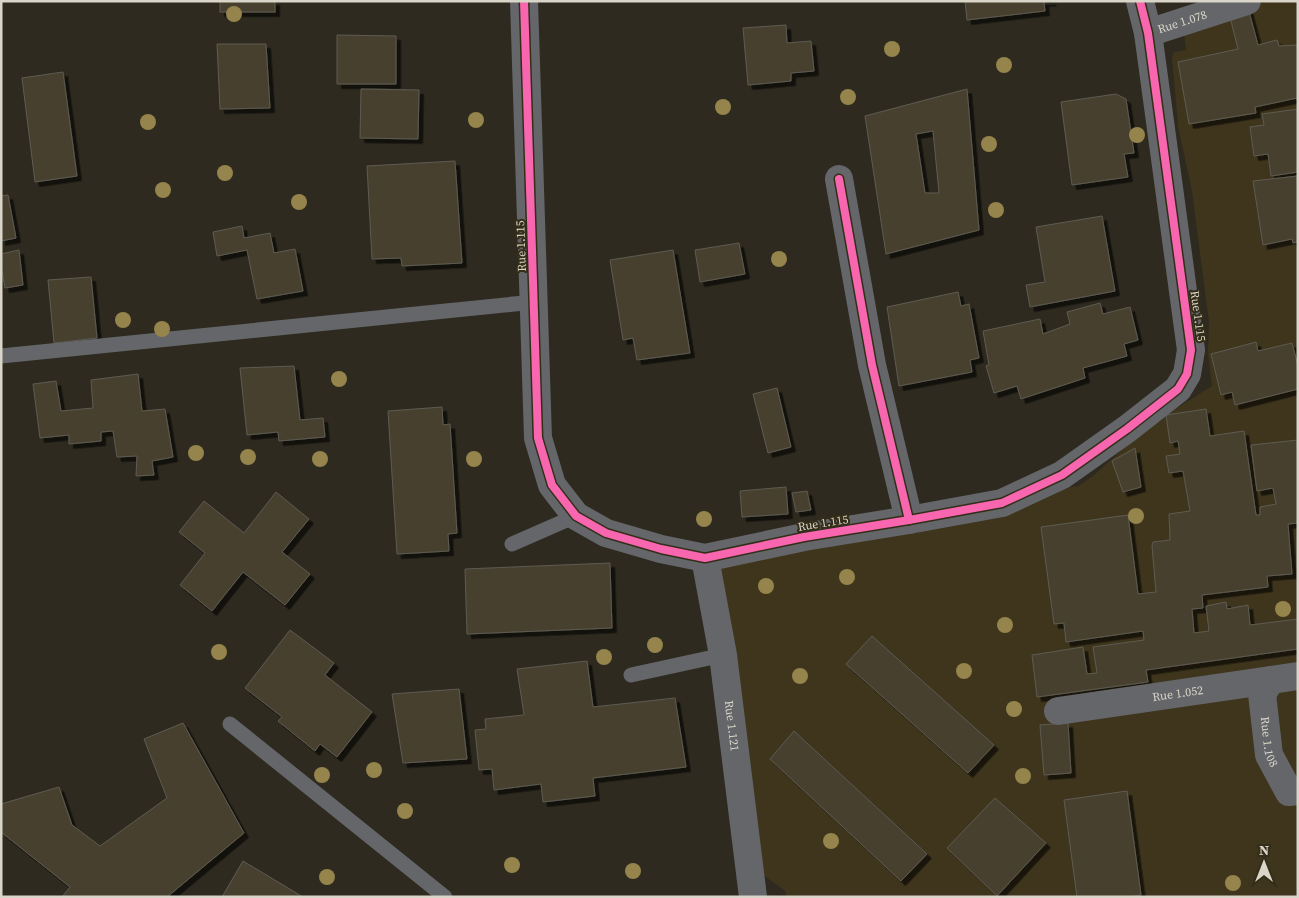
<svg xmlns="http://www.w3.org/2000/svg" width="1299" height="898" viewBox="0 0 1299 898" font-family="'Source Serif 4',serif">
	<style>
		.built { fill: #3e351c }
		.building { fill: #46412f; stroke: #5e5b52; fill-rule: evenodd; filter: url(#shadow) }
		.lines { fill: none; stroke-linecap: round; stroke-linejoin: round }
		.lane { stroke: #64666a; stroke-width: 15 }
		.street { stroke: #64666a; stroke-width: 28 }
		.cycleway-casing { stroke: #342e19; stroke-width: 11 }
		.cycleway { stroke: #f766af; stroke-width: 8 }
		.tree { fill: #95844c }
		.labels { text-anchor: middle; stroke-width: 4; stroke-linejoin: round; paint-order: stroke }
		.street-label { font-size: 12px; fill: #d9d5c8; stroke: #342e19 }
	</style>
	<defs>
		<filter id="shadow"><feDropShadow dx="4.5" dy="4.5" stdDeviation="0" flood-color="#0009"/></filter>
	</defs>
	<rect width="100%" height="100%" fill="#2e2a1f"/>
	<polygon class="built" points="1269,1 1298,1 1298,897 787,897 785,891 757,870 720,573 721,568 801,541 908,534 954,526 999,513 1039,497 1075,486 1077,487 1093,476 1159,417 1166,415 1212,386 1208,354 1209,322 1192,191 1178,126 1172,57 1174,52 1186,50 1183,26"/>
	<g class="building">
		<rect x="220" y="1" width="55" height="11"/>
		<polygon points="965,1 1052,1 1044,2 1045,11 967,20"/>
		<polygon points="1248,8 1258,45 1277,40 1279,46 1298,45 1298,102 1297,98 1255,107 1256,113 1189,124 1178,62 1238,49 1229,13"/>
		<polygon points="786,25 787,43 811,41 814,71 791,73 791,81 748,85 743,28"/>
		<polygon points="337,35 396,36 396,84 337,84"/>
		<polygon points="217,44 266,44 270,108 220,109"/>
		<polygon points="63,72 77,176 35,182 22,78"/>
		<polygon points="361,89 419,90 418,139 360,138"/>
		<path d="M967,89L979,230L886,254L865,116ZM933,131L939,193H925L916,134Z"/>
		<polygon points="1116,94 1126,99 1134,153 1124,154 1128,177 1072,185 1061,102"/>
		<polygon points="1298,109 1298,172 1271,176 1268,154 1254,156 1250,127 1264,125 1262,114"/>
		<polygon points="455,161 462,263 402,266 401,258 372,259 367,166"/>
		<polygon points="1298,176 1298,242 1293,243 1292,239 1263,245 1253,181"/>
		<polygon points="8,195 16,238 1,241 1,196"/>
		<polygon points="1102,216 1115,291 1030,307 1026,285 1045,282 1036,227"/>
		<polygon points="242,226 244,238 270,233 274,253 295,249 303,291 257,299 247,250 217,256 213,232"/>
		<polygon points="739,243 745,274 700,282 695,250"/>
		<polygon points="19,250 23,285 5,288 1,266 1,254"/>
		<polygon points="673,250 690,353 637,360 633,338 623,340 610,260"/>
		<polygon points="91,277 97,338 54,343 48,280"/>
		<polygon points="958,292 961,306 969,304 979,358 970,360 972,372 899,386 887,307"/>
		<polygon points="1100,303 1103,314 1130,307 1138,340 1124,344 1127,356 1083,368 1085,378 1021,399 1017,386 994,393 986,366 989,365 983,331 1040,319 1043,334 1070,324 1067,312"/>
		<polygon points="1256,342 1258,351 1292,343 1298,366 1298,389 1235,405 1232,392 1221,395 1211,354"/>
		<polygon points="294,366 300,420 323,418 325,437 279,441 278,432 247,435 240,368"/>
		<polygon points="138,374 142,411 165,409 173,457 152,461 154,475 136,476 137,456 117,457 113,431 101,432 101,441 69,444 69,435 40,438 33,384 56,381 61,411 93,408 91,380"/>
		<polygon points="777,388 791,447 768,453 753,394"/>
		<polygon points="442,407 443,425 450,424 457,533 448,534 449,551 397,554 388,411"/>
		<polygon points="1206,409 1210,436 1244,431 1256,515 1260,515 1260,507 1276,504 1273,488 1257,491 1251,445 1298,440 1298,523 1288,524 1292,574 1267,576 1268,587 1202,595 1203,608 1192,609 1194,633 1209,631 1206,606 1226,602 1227,609 1248,605 1250,625 1298,619 1298,649 1146,670 1148,682 1037,697 1032,655 1083,647 1087,674 1097,673 1093,647 1144,640 1143,631 1066,642 1064,623 1054,624 1041,527 1128,515 1138,594 1156,592 1152,546 1153,542 1170,540 1169,514 1190,511 1183,471 1169,473 1166,456 1180,454 1178,441 1170,443 1166,415"/>
		<polygon points="1135,448 1141,487 1123,492 1112,461"/>
		<polygon points="786,487 788,514 742,517 740,491"/>
		<polygon points="807,491 811,510 796,512 792,493"/>
		<polygon points="276,492 309,519 282,552 310,574 285,605 243,572 212,611 180,585 205,553 179,532 204,501 244,533"/>
		<polygon points="610,563 612,628 467,634 465,569"/>
		<polygon points="290,630 334,663 325,675 372,712 337,757 320,744 315,751 278,721 282,717 245,688"/>
		<polygon points="872,636 994,745 968,773 846,664"/>
		<polygon points="587,661 593,707 675,698 686,767 593,778 595,796 543,802 541,784 494,790 492,769 479,770 475,730 486,729 485,719 524,715 517,669"/>
		<polygon points="459,689 467,759 403,763 392,694"/>
		<polygon points="183,723 244,833 167,897 62,897 70,887 1,832 1,804 59,787 72,825 100,846 167,798 144,739"/>
		<polygon points="1068,723 1071,773 1044,775 1040,725"/>
		<polygon points="794,731 927,854 901,881 770,759"/>
		<polygon points="1127,791 1141,895 1129,897 1077,897 1064,800"/>
		<polygon points="995,798 1046,843 997,896 947,848"/>
		<polygon points="243,861 303,897 222,897"/>
	</g>
	<g class="lines">
		<g class="lane">
			<polyline points="1,356 534,302"/>
			<polyline points="512,544 576,516"/>
			<polyline points="631,675 723,655"/>
			<polyline points="230,724 445,897"/>
		</g>
		<g class="street">
			<polyline points="524,1 538,438 552,485 576,516 606,533 661,549 705,558 804,537 909,520 1002,503 1062,475 1127,429 1178,389 1187,374 1191,350 1148,33 1140,1"/>
			<path id="s1" d="M1148,33L1247,1"/>
			<polyline points="839,179 872,365 909,520"/>
			<path id="s2" d="M705,558L723,655L753,897"/>
			<path id="s3" d="M1271,680L1262,694L1269,755L1289,792L1298,791"/>
			<path id="s4" d="M1058,711L1298,676"/>
		</g>
		<defs>
			<g id="cycleway">
				<polyline points="524,1 538,438 552,485 576,516 606,533 661,549 705,558 804,537 909,520 1002,503 1062,475 1127,429 1178,389 1187,374 1191,350 1148,33 1140,1"/>
				<polyline points="839,179 872,365 909,520"/>
			</g>
		</defs>
		<use href="#cycleway" class="cycleway-casing"/>
		<use href="#cycleway" class="cycleway"/>
	</g>
	<g class="tree">
		<circle cx="234" cy="14" r="8"/>
		<circle cx="892" cy="49" r="8"/>
		<circle cx="1004" cy="65" r="8"/>
		<circle cx="848" cy="97" r="8"/>
		<circle cx="723" cy="107" r="8"/>
		<circle cx="476" cy="120" r="8"/>
		<circle cx="148" cy="122" r="8"/>
		<circle cx="1137" cy="135" r="8"/>
		<circle cx="989" cy="144" r="8"/>
		<circle cx="225" cy="173" r="8"/>
		<circle cx="163" cy="190" r="8"/>
		<circle cx="299" cy="202" r="8"/>
		<circle cx="996" cy="210" r="8"/>
		<circle cx="779" cy="259" r="8"/>
		<circle cx="123" cy="320" r="8"/>
		<circle cx="162" cy="329" r="8"/>
		<circle cx="339" cy="379" r="8"/>
		<circle cx="196" cy="453" r="8"/>
		<circle cx="248" cy="457" r="8"/>
		<circle cx="320" cy="459" r="8"/>
		<circle cx="474" cy="459" r="8"/>
		<circle cx="1136" cy="516" r="8"/>
		<circle cx="704" cy="519" r="8"/>
		<circle cx="847" cy="577" r="8"/>
		<circle cx="766" cy="586" r="8"/>
		<circle cx="1283" cy="609" r="8"/>
		<circle cx="1005" cy="625" r="8"/>
		<circle cx="655" cy="645" r="8"/>
		<circle cx="219" cy="652" r="8"/>
		<circle cx="604" cy="657" r="8"/>
		<circle cx="964" cy="671" r="8"/>
		<circle cx="800" cy="676" r="8"/>
		<circle cx="1014" cy="709" r="8"/>
		<circle cx="374" cy="770" r="8"/>
		<circle cx="322" cy="775" r="8"/>
		<circle cx="1023" cy="776" r="8"/>
		<circle cx="405" cy="811" r="8"/>
		<circle cx="831" cy="841" r="8"/>
		<circle cx="512" cy="865" r="8"/>
		<circle cx="633" cy="871" r="8"/>
		<circle cx="327" cy="877" r="8"/>
		<circle cx="1233" cy="883" r="8"/>
	</g>
	<g class="labels">
		<g class="street-label">
			<text dy="4" stroke="none"><textPath href="#s1" startOffset="36">Rue 1.078</textPath></text>
			<text transform="translate(521 246) rotate(-92)" y="4">Rue 1.115</text>
			<text transform="translate(1198 316) rotate(82)" y="4">Rue 1.115</text>
			<text transform="translate(823 523) rotate(-9)" y="4">Rue 1.115</text>
			<text dy="4" stroke="none"><textPath href="#s4" startOffset="121">Rue 1.052</textPath></text>
			<text dy="4" stroke="none"><textPath href="#s2" startOffset="170">Rue 1.121</textPath></text>
			<text dy="4" stroke="none"><textPath href="#s3" startOffset="65">Rue 1.108</textPath></text>
		</g>
	</g>
	<rect width="1299" height="898" fill="none" stroke="#d9d5c8" stroke-width="5"/>
	<g transform="translate(1264 863)" stroke="#342e19" stroke-width="4" paint-order="stroke">
	<path d="M0-4L9 19L0 12L-9 19Z" fill="#d9d5c8"/>
	<text y="-8" font-size="14" font-weight="bold" text-anchor="middle" fill="#d9d5c8">N</text>
	</g>
</svg>
